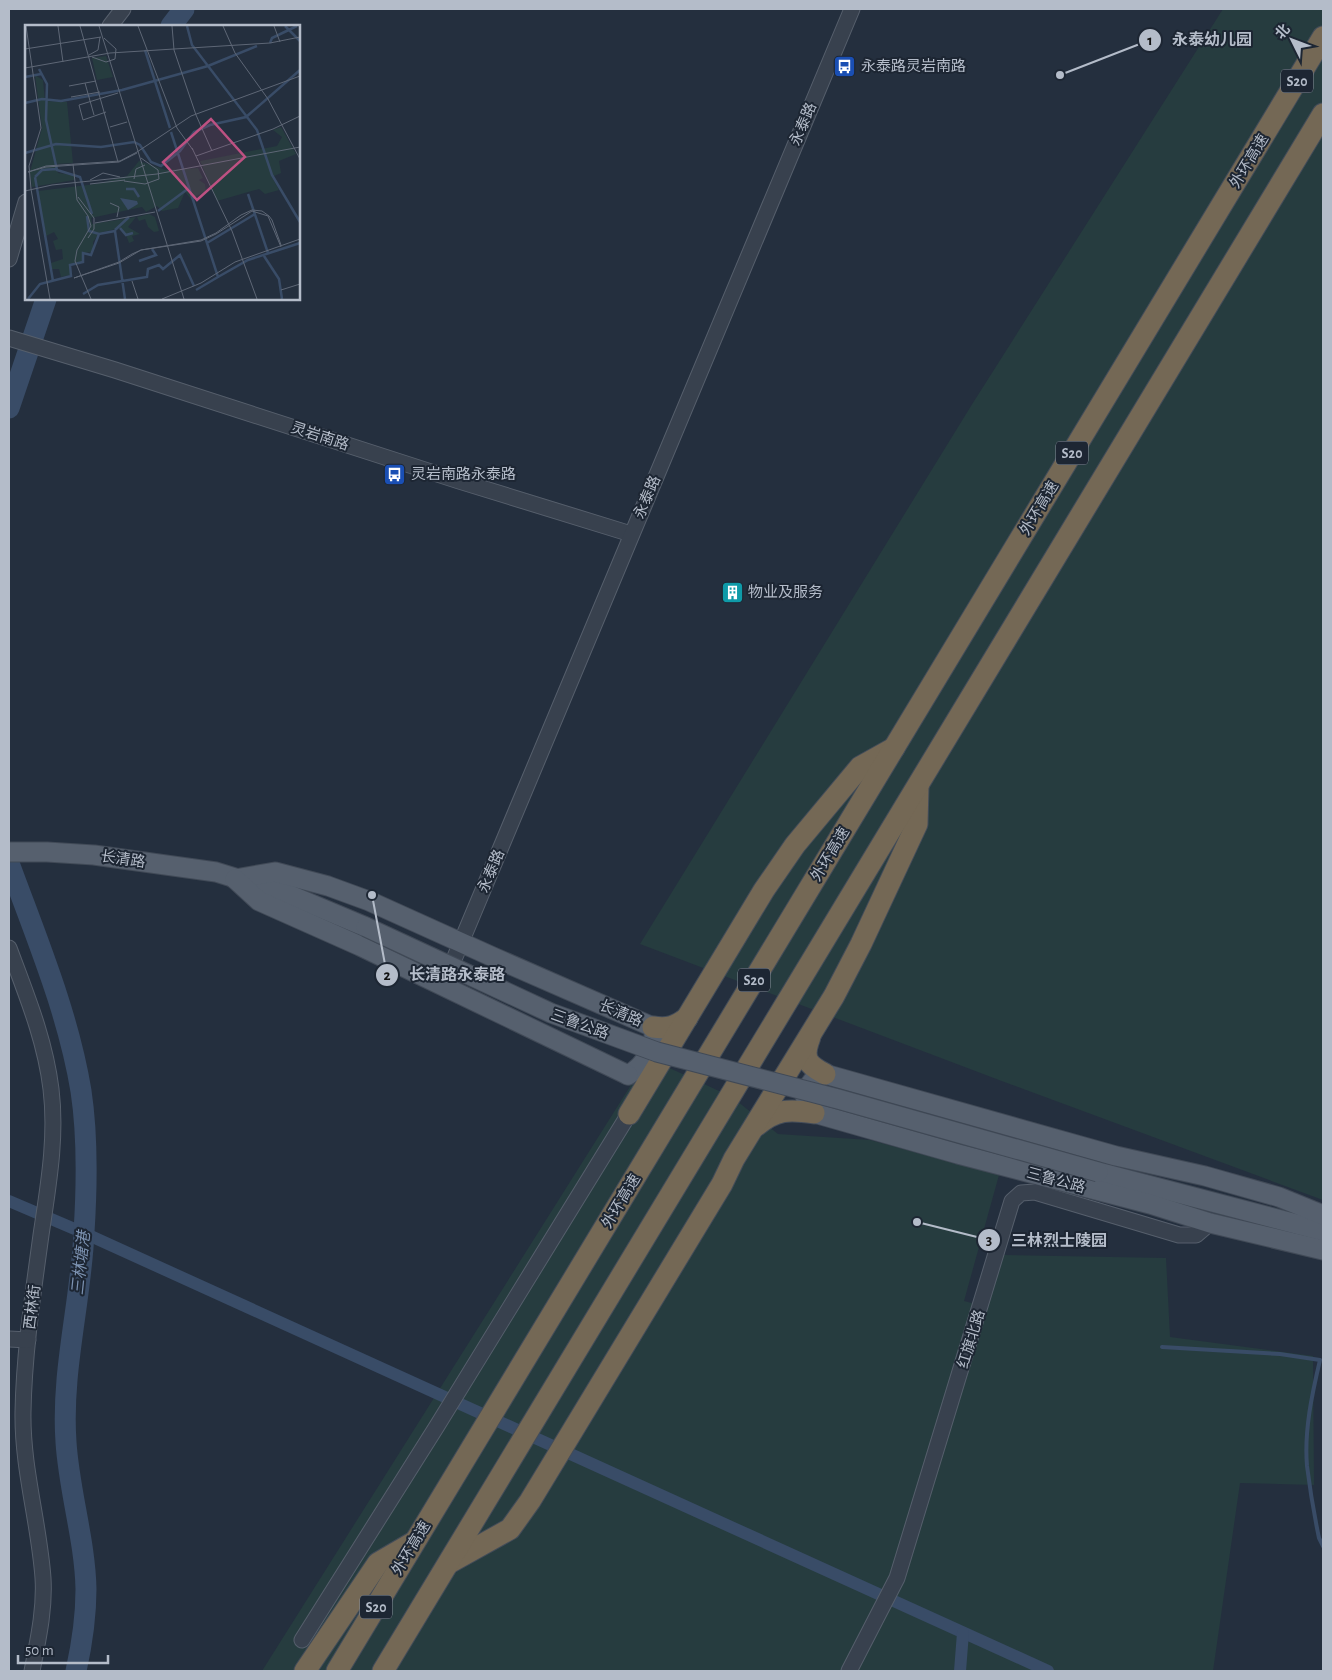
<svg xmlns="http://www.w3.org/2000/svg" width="1332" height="1680" viewBox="0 0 1332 1680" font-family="'Alegreya Sans','Noto Sans SC',sans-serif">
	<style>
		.green { fill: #263c3f }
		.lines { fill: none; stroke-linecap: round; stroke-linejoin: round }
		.stream { stroke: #394c67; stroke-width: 4 }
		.canal { stroke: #394c67; stroke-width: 12 }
		.river { stroke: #394c67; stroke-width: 21 }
		.minor-casing { stroke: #565f6c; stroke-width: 17 }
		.major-casing { stroke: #414a57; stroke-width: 21 }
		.highway-casing { stroke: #434c59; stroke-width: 23 }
		.minor { stroke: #38414e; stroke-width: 15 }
		.major { stroke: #56606e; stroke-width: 19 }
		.highway { stroke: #746855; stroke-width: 21 }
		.major-bridge-casing { stroke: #414a57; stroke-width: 21; stroke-linecap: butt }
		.major-bridge { stroke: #56606e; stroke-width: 19 }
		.labels { text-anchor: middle; stroke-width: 4; stroke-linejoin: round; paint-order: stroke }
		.shield { fill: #1d2633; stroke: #878f9c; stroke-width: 1 }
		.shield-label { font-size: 14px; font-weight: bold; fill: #b4bcc9 }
		.poi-label { font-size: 15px; fill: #b4bcc9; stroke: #1d2633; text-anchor: start }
		.street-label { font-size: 15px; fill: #b4bcc9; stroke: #1d2633 }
		.water-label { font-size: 16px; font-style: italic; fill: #7c92b1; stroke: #1d2633 }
		.inset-river { fill: none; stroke: #394c67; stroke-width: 2.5 }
		.inset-road { fill: none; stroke: #5e6776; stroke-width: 1 }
		.view { fill: #bd5182; fill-opacity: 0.15; stroke: #bd5182; stroke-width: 2.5 }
		.inset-edge { fill: none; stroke: #b4bcc9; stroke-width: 2.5 }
		.leader { fill: none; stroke: #b4bcc9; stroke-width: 2 }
		.callout-dot { fill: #b4bcc9; stroke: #1d2633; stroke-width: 2 }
		.mark-label { font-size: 15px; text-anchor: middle; font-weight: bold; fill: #111 }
		.callout-label { font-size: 16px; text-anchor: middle; font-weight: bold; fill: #b4bcc9; stroke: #1d2633; stroke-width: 4; stroke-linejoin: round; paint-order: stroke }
	</style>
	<rect width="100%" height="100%" fill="#242f3e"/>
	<g class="green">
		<polygon points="1223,9 1323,9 1323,1200 1007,1083 640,944 971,406"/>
		<polygon points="648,1058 732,1097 778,1134 870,1140 999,1175 964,1301 987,1307 1004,1255 1166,1258 1170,1337 1313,1356 1314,1485 1240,1483 1213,1671 262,1671"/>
	</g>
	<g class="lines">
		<path class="stream" d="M1162,1347L1280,1354L1320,1360C1312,1394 1304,1431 1307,1466C1310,1490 1314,1514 1319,1538L1323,1546"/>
		<g class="canal">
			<polyline points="9,1201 84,1233 1048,1671"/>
			<polyline points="960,1671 963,1633"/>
		</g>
		<g class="river">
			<polyline points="171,26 184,9"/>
			<polyline points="9,408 46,299"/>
			<path d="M9,863C36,937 68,1012 81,1091C88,1137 87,1185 84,1232C81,1302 61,1371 66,1442C69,1491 85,1540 86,1589C86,1617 82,1644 76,1671"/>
		</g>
		<defs>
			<g id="minor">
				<polyline points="110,26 123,9"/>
				<polyline points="9,259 26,202"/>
				<polyline points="9,338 115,370 459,481 631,534"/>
				<path d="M9,948C26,994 45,1039 51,1089C57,1138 48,1187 41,1235C33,1294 24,1353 23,1412C22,1468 39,1522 43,1578C45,1609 38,1640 32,1671"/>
				<polyline points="447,976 852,9"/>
				<polyline points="9,1339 28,1340"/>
				<polyline points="302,1640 437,1426 629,1114"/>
				<polyline points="849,1671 897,1578 1012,1201 1021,1193 1035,1192 1179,1235 1196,1235 1210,1223"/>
			</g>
			<g id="major">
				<polyline points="9,852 47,852 94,855 216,872 290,895 366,927"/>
				<path d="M235,879L275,872L328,886L369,901L493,957L653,1027C658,1046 644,1066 628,1075"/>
				<polyline points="235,879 259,901 360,946 628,1075"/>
				<polyline points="1098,1172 1323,1231"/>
				<polyline points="1323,1215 1279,1197 1205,1176 1116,1156 825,1074 814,1079 805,1091 806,1103 814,1113 958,1154 1150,1204 1210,1223 1323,1250"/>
			</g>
			<g id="highway">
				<path d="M653,1027C668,1029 675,1027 687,1018"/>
				<path d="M810,1037C802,1058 806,1064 825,1074"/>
				<polyline points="629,1114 764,890 795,845 860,767 894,748"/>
				<path d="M756,1126C776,1109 789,1109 814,1113"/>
				<polyline points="449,1563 510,1529 530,1501 722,1184 734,1159 834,996 861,944 917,824 918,787"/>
				<polyline points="305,1671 378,1563 414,1542"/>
				<polyline points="337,1671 1323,37"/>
				<polyline points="383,1671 1323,114"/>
			</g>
		</defs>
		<use href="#minor" class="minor-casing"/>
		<use href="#major" class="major-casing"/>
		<use href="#highway" class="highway-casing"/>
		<use href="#minor" class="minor"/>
		<use href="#major" class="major"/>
		<use href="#highway" class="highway"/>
		<defs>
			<polyline id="major-bridge" points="366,927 551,1013 657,1052 838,1099 1098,1172"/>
		</defs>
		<use href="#major-bridge" class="major-bridge-casing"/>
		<use href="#major-bridge" class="major-bridge"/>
	</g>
	<defs>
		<symbol id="bus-square" viewBox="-11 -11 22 22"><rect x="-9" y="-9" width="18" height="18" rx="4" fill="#1a4fb4" stroke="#1d2633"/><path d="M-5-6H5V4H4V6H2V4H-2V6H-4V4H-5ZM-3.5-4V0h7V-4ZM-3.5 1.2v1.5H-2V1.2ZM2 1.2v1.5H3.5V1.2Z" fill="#fff"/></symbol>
		<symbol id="building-square" viewBox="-11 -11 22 22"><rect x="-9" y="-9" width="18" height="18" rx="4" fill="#0f9aa8" stroke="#1d2633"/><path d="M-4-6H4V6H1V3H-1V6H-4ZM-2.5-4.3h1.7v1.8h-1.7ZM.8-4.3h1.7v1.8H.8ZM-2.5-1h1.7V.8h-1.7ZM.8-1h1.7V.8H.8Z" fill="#fff"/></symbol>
	</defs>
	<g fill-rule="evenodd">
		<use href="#bus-square" x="832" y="54" width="25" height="25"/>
		<use href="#bus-square" x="382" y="462" width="25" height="25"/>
		<use href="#building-square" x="720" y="580" width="25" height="25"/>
	</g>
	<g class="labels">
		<g class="shield">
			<rect x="1281" y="69.5" width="32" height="23" rx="4"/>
			<rect x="1056" y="441.5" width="32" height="23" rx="4"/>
			<rect x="738" y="968.5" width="32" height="23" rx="4"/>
			<rect x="360" y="1595.5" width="32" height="23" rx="4"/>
		</g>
		<g class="shield-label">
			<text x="1297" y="86">S20</text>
			<text x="1072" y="458">S20</text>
			<text x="754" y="985">S20</text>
			<text x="376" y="1612">S20</text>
		</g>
		<g class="poi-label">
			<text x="861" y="71">永泰路灵岩南路</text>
			<text x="411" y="479">灵岩南路永泰路</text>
			<text x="748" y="597">物业及服务</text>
		</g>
		<g class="street-label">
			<text transform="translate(803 124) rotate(-67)" y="5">永泰路</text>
			<text transform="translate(1249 161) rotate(-59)" y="5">外环高速</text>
			<text transform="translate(320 436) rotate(18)" y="5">灵岩南路</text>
			<text transform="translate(647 497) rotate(-67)" y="5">永泰路</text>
			<text transform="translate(1039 508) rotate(-59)" y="5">外环高速</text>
			<text transform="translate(830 854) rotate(-59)" y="5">外环高速</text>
			<text transform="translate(123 859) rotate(8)" y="5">长清路</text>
			<text transform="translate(491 871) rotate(-67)" y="5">永泰路</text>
			<text transform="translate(621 1013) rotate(23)" y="5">长清路</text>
			<text transform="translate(580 1024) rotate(20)" y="5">三鲁公路</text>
			<text transform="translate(1056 1180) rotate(15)" y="5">三鲁公路</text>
			<text transform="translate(621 1201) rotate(-59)" y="5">外环高速</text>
			<text transform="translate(32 1307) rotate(-83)" y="5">西林街</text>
			<text transform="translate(971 1339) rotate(-73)" y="5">红旗北路</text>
			<text transform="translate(411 1548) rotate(-59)" y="5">外环高速</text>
		</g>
		<g class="water-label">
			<text transform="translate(80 1263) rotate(-84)" y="6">三林塘港</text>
		</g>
	</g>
	<g transform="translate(25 25)">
		<rect width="275" height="275" fill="#242f3e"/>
		<path d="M81,31L88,52L72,55L67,33ZM10,50L18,55L20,76L42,77L48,138L30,139L33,148L49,150V155L7,162L5,147L17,103ZM256,102L271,129L254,136L256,148L247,152L254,165L240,169L234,164L192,176L175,136L252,121L257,112L248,105ZM114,136L141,145L173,143L178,153L174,155L180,159L181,166L166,174L160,167L153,183L137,186L132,181L121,187L117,182L66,193L67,199L111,192L103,202L115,209L107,211L109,216L104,218L100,207L98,208L95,203L74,208L68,217V227L57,228V238L45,239V250L36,252L34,244H27L26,238L38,234L37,224L31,225L28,216L33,214L29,207L21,211L13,166L71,159L102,151ZM124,189L130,192L134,206L129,207L123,202L120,194L114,196L112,192Z" fill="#263c3f"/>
		<path d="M95,173L112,176L113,179L103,185Z" fill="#394c67"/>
		<path class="inset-river" d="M162,1L167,20L232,105L247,150L275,197M260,1L275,16M245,18L247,13L272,1M120,25L145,103M14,44L22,59L21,95L32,145L55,152L67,189M0,52L16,49M0,78L17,74L36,76L97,65L183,41L232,21M146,107L193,252L171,265M0,128L31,119L76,122L109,117L115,120L126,137L136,141L155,126L169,107L185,100L221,92L275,45M10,152L28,256M10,152L17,145L31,144M101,164H109L114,172M223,169L243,228M133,186L164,163M62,191L64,206L74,209L90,206L100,274M95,203L101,210L108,208M90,205L104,192M182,218L230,189M239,231L254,254L257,274M114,236L131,230L127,224M193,252L223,235L275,218M58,269L73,260L122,252L123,244L134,240L138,244L155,230L169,261M3,274L15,259L46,251L45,240L58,237V228L66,230L74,209"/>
		<path class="inset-road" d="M1,1L16,103L4,141L6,164M33,1L38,37M55,1L93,137M74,1L159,274M113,1L152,103L168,125M147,1L149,25L171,90L187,126M198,1L210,28L243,74L275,134M249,1L255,17M0,24L76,12M64,30L73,25L75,12M67,32L81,37L90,34L91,24L79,13M0,43L85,28L245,18L275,12M60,58L69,90M44,61L71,56M46,72L75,67M81,87L58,95L54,80L93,68M85,102L102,97M167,123L207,206L232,274M112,127L95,136L21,141L3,147L21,142L94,137L112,128M112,127L166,91L275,51M171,131L248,104L275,91M48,139L52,175L63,191L66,201L52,225L50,236L66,274M109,154L111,144L120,140M65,155L78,148L95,152M99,156L120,159L134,154L133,145L116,133M65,159L100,155M6,164L25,274M0,166L27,160L132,149L275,122M53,172L69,193V204L63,213M85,178L94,182L92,192M70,198L130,187M256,220L247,195L244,191L237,186L227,185L216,190L191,208L176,215L116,225L107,229L94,237L49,253L94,238L116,225L176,216L191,209L227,186L243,191L256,222M107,256L113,274M256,265L275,259M137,274L176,258L210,237L275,214"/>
		<path class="view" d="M186,94L220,132L172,175L138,137Z"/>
		<rect width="275" height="275" class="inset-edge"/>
	</g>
	<path class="leader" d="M1060 75L1150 40M372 895L387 975M917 1222L989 1240"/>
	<g class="callout-dot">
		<circle cx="1060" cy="75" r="5"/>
		<circle cx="372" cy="895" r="5"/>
		<circle cx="917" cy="1222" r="5"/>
		<circle cx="1150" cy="40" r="12"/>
		<circle cx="387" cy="975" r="12"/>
		<circle cx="989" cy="1240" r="12"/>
	</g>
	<g class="mark-label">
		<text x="1150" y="45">1</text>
		<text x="387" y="980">2</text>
		<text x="989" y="1245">3</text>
	</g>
	<g class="callout-label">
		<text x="1212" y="45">永泰幼儿园</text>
		<text x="457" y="980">长清路永泰路</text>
		<text x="1059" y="1246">三林烈士陵园</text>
	</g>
	<rect width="1332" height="1680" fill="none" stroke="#b4bcc9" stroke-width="20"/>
	<g transform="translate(1292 40) rotate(312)" stroke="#1d2633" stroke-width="4" paint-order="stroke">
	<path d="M0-4L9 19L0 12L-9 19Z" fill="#b4bcc9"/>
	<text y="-8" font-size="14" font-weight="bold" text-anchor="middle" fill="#b4bcc9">北</text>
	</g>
	<path d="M18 1655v8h90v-8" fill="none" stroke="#b4bcc9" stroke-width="2.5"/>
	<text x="25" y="1655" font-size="15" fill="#b4bcc9" stroke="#1d2633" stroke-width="4" paint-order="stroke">50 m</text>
</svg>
